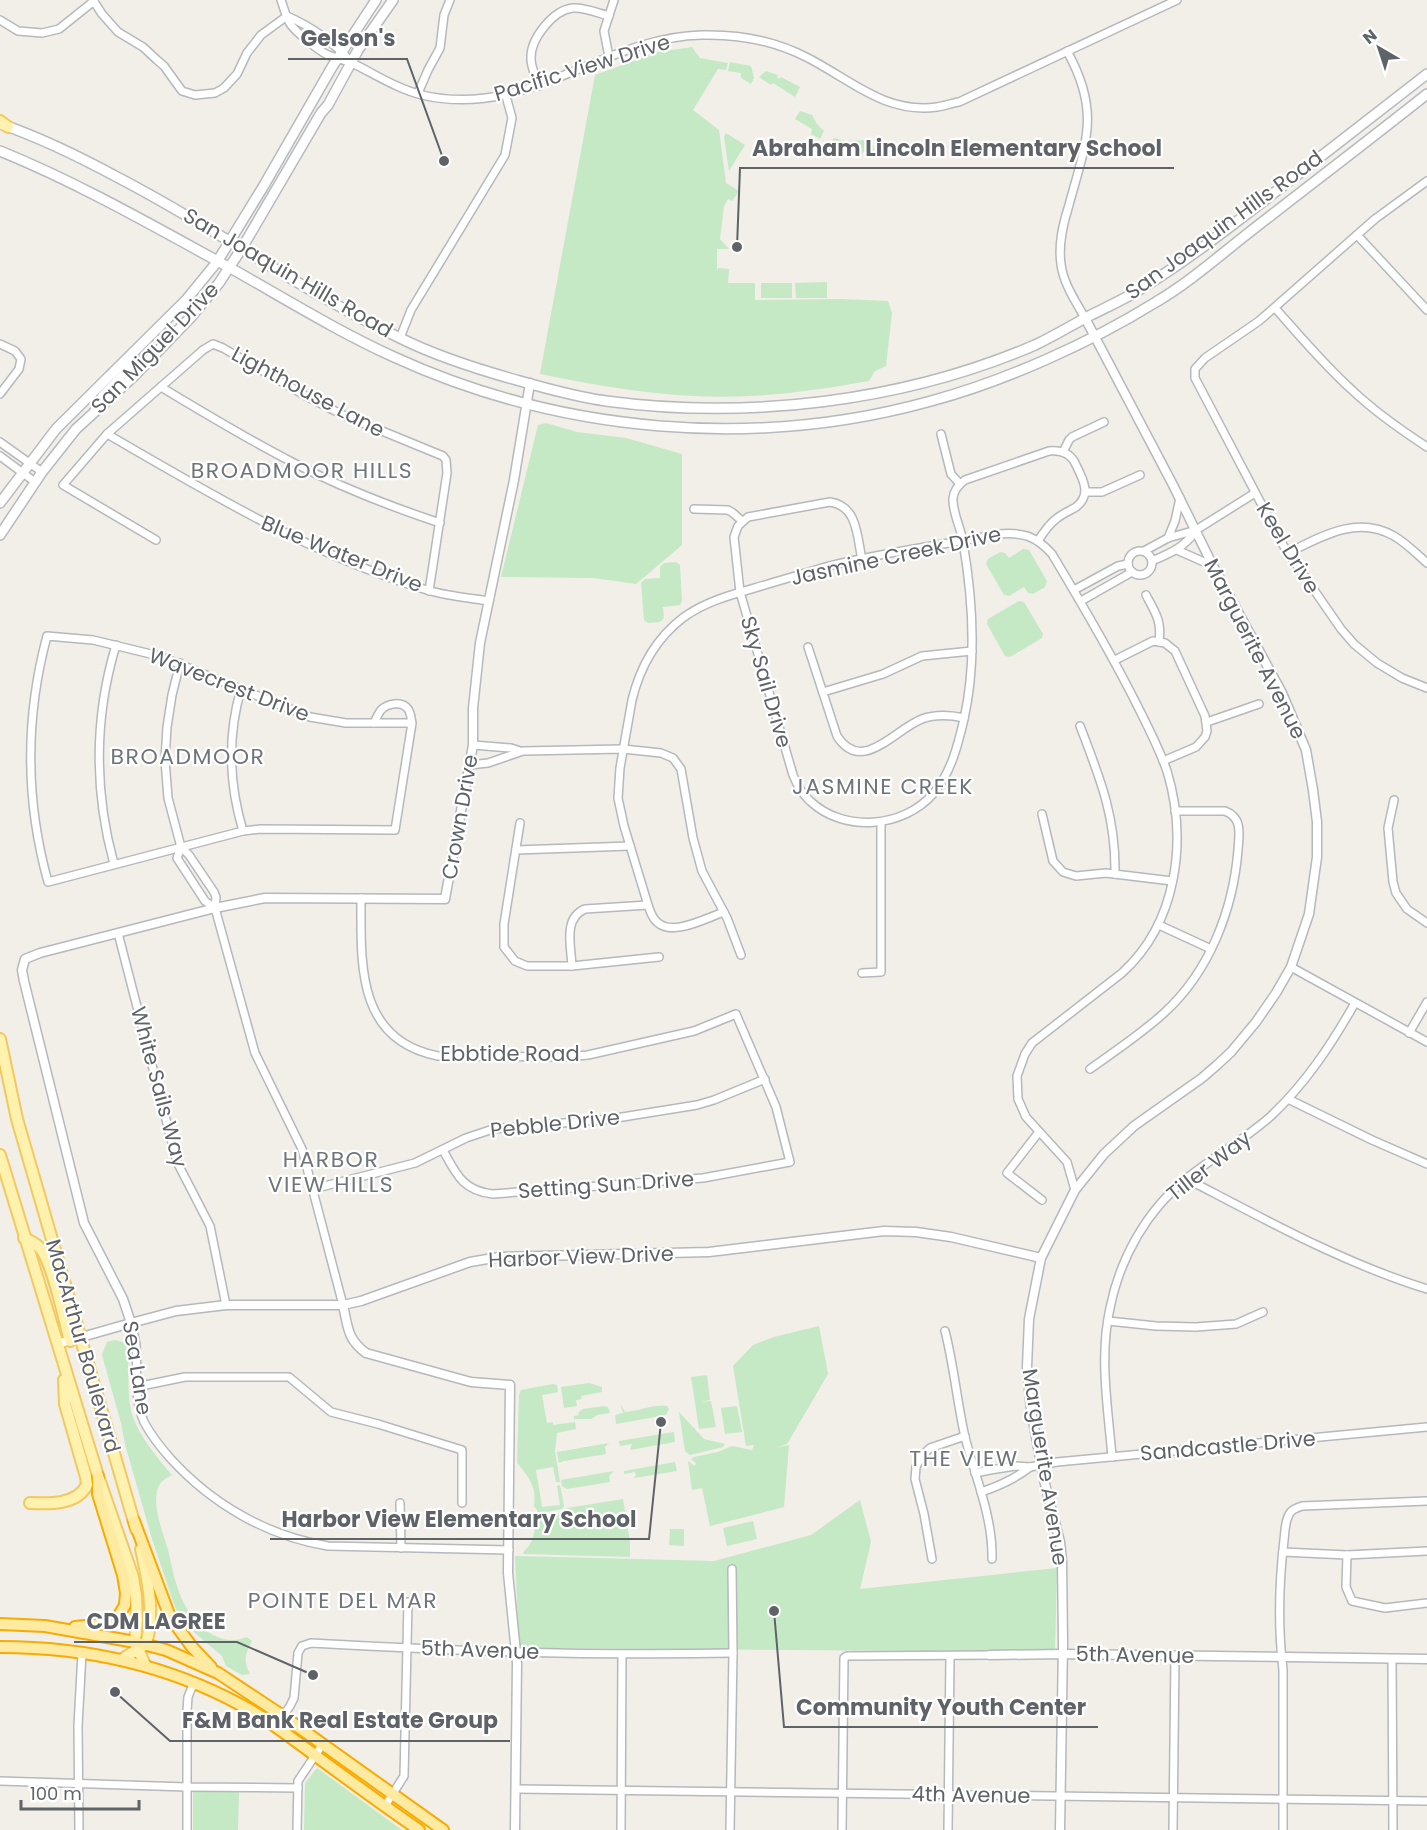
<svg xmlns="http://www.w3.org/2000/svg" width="1427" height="1830" viewBox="0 0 1427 1830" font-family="Poppins,sans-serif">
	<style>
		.green { fill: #c5e8c5 }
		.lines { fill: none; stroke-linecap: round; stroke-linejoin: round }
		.minor-casing { stroke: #b5b8bc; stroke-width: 10 }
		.tertiary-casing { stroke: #b5b8bc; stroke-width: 11 }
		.secondary-casing { stroke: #b6babf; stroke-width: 12 }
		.primary-casing { stroke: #f2c960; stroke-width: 14 }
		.trunk-casing { stroke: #f9ab00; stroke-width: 14 }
		.minor { stroke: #fff; stroke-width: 7 }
		.tertiary { stroke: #fff; stroke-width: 8 }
		.secondary { stroke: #fff; stroke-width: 9 }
		.primary { stroke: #fff2af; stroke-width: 10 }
		.trunk { stroke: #feeaa1; stroke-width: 10 }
		.labels { text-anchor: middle; stroke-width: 4.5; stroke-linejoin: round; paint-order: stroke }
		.street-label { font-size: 21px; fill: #5f6368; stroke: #fff }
		.neighbourhood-label { font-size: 22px; letter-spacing: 1.5px; fill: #70757a; stroke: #fff }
		.leader { fill: none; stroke: #5f6368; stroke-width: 2 }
		.callout-dot { fill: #5f6368; stroke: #fff; stroke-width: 2 }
		.callout-label { font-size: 22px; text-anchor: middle; font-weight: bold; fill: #5f6368; stroke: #fff; stroke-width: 4.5; stroke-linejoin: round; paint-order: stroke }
	</style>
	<rect width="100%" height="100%" fill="#f1efe8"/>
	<g class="green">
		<path d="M692,47L700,58L728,63L726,70L718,69L693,110L719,130L726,183L739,191L732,201L728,199L724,206L720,239L729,249H717V271L718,268L729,269L728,283H755V300L841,299L888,301L892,313L886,366L875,371L869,381C830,388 790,394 750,396C679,400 609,388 540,374L595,75L658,52Z"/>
		<polygon points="730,62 751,66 754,78 751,84 741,78 741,73 728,71"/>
		<polygon points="766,71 778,75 777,77 779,79 781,77 800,87 795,97 773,83 771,85 759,77"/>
		<polygon points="800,111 812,115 817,124 824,131 820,139 811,134 812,129 795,119"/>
		<polygon points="726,133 745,145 729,171 724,137"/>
		<polygon points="834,138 846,141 868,140 872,143 875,152 872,157 864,151 861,155 847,146 840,157 827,150"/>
		<polygon points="827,282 827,298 796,298 795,283"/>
		<rect x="761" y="283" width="31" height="15"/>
		<polygon points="546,423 577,432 626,438 682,454 682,545 636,584 594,578 501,577 538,425"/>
		<polygon points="1023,549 1029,550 1047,581 1045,587 1033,594 1028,593 1024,587 1009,596 1004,595 986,564 988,559 1000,552 1005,553 1009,558"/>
		<polygon points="676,562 680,565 682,601 680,605 663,607 664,618 660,622 648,623 644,620 641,583 645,579 660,578 660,567 664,563"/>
		<polygon points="1019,601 1024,602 1043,634 1042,638 1010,657 1005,656 987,624 988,619"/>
		<polygon points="819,1326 828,1374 787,1444 775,1448 789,1445 784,1507 710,1526 702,1488 692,1490 688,1461 695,1466 696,1463 691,1459 694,1457 718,1452 732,1446 752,1450 754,1445 746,1446 733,1366 753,1345 774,1337"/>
		<path d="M115,1340L123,1342L128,1348C129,1369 127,1391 131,1411C137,1433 157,1458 172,1475C164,1479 159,1482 157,1491C153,1510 163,1532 168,1550C171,1562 173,1575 177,1586C184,1610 205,1641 234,1640C238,1640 243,1638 247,1637L252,1641C245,1654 243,1661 250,1674L242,1675L226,1666L222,1656L196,1634L181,1618L175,1607L152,1539L125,1444L121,1423L102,1355L107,1342Z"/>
		<polygon points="707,1375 710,1400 700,1402 711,1401 716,1427 699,1429 691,1377"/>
		<polygon points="589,1383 602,1387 602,1392 581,1396 582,1399 576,1400 577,1406 564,1408 561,1387"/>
		<path d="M553,1384L557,1385L558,1392L542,1395L547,1423L553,1422V1425L575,1422L576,1429L557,1433L555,1451L560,1482H556L553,1467L536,1470L542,1507L560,1505L557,1486L560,1485L564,1506L562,1509L537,1514V1510L534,1506C537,1487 529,1477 517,1463L519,1395L521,1390Z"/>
		<path d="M620,1403L625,1412C639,1411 653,1404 667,1406L669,1409L666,1415L616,1424L615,1415L623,1413Z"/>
		<polygon points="604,1406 608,1407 610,1413 597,1415 591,1419 574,1419 574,1416 579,1415 578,1413 583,1409"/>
		<polygon points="737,1406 742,1432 725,1434 721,1408"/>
		<polygon points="679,1412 704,1439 725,1444 723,1447 690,1455 685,1451"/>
		<polygon points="674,1432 675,1442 630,1450 632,1444 620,1446 619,1441"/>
		<polygon points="609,1443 605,1447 606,1454 564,1461 559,1463 557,1452"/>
		<polygon points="675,1462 677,1471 634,1478 636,1475 635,1472 624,1474 624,1471"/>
		<polygon points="614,1471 609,1476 610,1482 567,1489 562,1486 561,1480"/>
		<path d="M623,1499L630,1542V1557L524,1554L523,1552C534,1543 535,1533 535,1519L537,1518L563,1512L567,1508Z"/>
		<polygon points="860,1500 871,1542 860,1589 1057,1568 1055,1652 519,1648 515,1556 714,1561 811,1535"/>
		<polygon points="753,1521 757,1539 727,1546 723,1528"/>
		<polygon points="670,1529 684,1529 684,1546 669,1545"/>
		<polygon points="317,1768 402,1830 304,1830 305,1783"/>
		<polygon points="193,1792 239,1792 238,1830 193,1830"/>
	</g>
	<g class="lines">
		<defs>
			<g id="minor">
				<polyline points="93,0 102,14 118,32 143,47 157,60 164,66 182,91 195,95 215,93 224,88 237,74 247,53 261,35 287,16"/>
				<path d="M281,0C284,8 286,18 291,25C297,33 318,50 326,54C336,59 347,60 356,65C378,76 398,89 422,95C528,120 602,37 702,35C739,34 775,41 808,58C851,80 885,114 937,107C944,106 952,103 959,102L1177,0"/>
				<path d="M287,16C310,26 335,43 351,62"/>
				<polyline points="0,20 18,31 42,33 59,29 94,1"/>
				<path d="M1067,51C1101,112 1086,142 1069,205C1063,224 1058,244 1061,264C1063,283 1076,302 1085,318"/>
				<polyline points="609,57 604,31 614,0"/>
				<path d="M539,86C536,77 531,68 531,59C530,39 553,10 573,8C584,7 598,13 609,16"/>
				<polyline points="418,93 428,70 440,48 444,15 450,0"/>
				<polyline points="1427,181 1375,219 1259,321 1205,358 1195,369 1195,378 1283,545 1341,629 1354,644 1377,663 1402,678 1427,688"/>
				<polyline points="1357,235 1427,310"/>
				<path d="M1275,308C1300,336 1324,365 1352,390C1375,412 1401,430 1427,447"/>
				<polyline points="400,338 411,310 505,155 512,118 506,96"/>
				<polyline points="0,344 15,351 21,359 19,369 0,394"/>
				<path d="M161,387C204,413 247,439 292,462C340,487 389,506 440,523"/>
				<path d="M107,434C211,494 311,555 427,590C447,596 469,598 489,601"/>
				<polyline points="941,434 951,474 960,484"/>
				<polyline points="0,442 42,472"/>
				<polyline points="1063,452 1069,440 1072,437 1104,422"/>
				<polyline points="0,456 35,482"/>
				<polyline points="1085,492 1102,492 1140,475"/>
				<polyline points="694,509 728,510 733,513 742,521"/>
				<polyline points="1168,538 1175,521 1180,498"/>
				<polyline points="156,540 63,485 107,434 203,350 213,344 223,348 306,396 343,415 443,456 446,460 447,473 429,591"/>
				<polyline points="1177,550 1213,566"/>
				<circle cx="1140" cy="563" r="12"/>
				<polyline points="1144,551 1168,538 1196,530 1255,493"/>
				<path d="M1288,553C1322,536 1357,515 1394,536C1406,543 1417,554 1427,563"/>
				<path d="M862,560C857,537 858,506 830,502L748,517L738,526L734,537L740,592L793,775C797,785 802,794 810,801C844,833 903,828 933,794C951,773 958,745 964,719C977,661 973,600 963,542C961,528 952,512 953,498C954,490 958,485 965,480L1049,451C1061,450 1071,453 1076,465C1083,479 1092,495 1076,507C1069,511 1062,514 1056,519C1048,525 1043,533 1038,541"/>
				<path d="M1152,561C1171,553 1183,548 1196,531"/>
				<polyline points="1074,590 1118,566 1128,564"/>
				<path d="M1146,595C1155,612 1162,621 1159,641"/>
				<polyline points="1081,601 1132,572"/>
				<path d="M808,647L837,736C862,775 895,729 922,719C936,714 950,715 964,718"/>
				<polyline points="1115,660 1153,641 1165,643 1175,651 1205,716 1207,731 1205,737 1196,747 1163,761"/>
				<polyline points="180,663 172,695 167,727 165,760 168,798 181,847 189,855 214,892 216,897 215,908 255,1053 302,1149 343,1305"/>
				<path d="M241,689C227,737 229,784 243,831"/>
				<polyline points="823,692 883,674 922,656 972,651"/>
				<polyline points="1207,722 1259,704"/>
				<path d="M374,723C376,719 378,714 381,710C388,703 402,701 408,709C411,713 411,719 412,723L395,830L261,829L243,831L48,882C25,799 25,718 47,636L93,640L159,656L310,717L346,723H412"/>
				<path d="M1080,726C1100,778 1116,817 1115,874"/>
				<polyline points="473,745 511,748 520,751"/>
				<polyline points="469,765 488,763 523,751 623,749 661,753 673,758 681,769 693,838 702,871 727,918 741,955"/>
				<polyline points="1394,800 1388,828 1393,882 1396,893 1407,909 1427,923"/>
				<polyline points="1042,814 1053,861 1063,872 1076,876 1106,873 1172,881"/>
				<polyline points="520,823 504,924 504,947 515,961 527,966 572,966 659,957"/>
				<polyline points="181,847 177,858 205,901 215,908"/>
				<polyline points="516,850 630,846"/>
				<path d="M114,864C94,791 94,718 116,645"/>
				<path d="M361,898C361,963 356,1040 438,1056L566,1057L588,1055L694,1031L736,1014L776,1107L790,1162L703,1178L493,1194C463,1191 456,1174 443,1150"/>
				<path d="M724,912C706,918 672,937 657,922C652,918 650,911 648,905L624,826L618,798L620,768L632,700C640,667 656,638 684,617C709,599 739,593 768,584C789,578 809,572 829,566C885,552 943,545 999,534C1023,532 1036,536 1052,554C1082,604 1111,653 1137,705C1148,727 1159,748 1167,771C1188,841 1177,923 1122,973L1032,1043L1025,1054L1017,1076L1018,1099L1026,1117L1067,1162L1075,1190"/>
				<polyline points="1159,925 1211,949"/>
				<polyline points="118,933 177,1162 210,1226 226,1305"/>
				<path d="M572,966C571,946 563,918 585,909L648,905"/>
				<polyline points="1291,967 1427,1042"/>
				<polyline points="862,973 881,972 881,822"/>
				<polyline points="1409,1033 1427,1002"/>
				<path d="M1090,1069C1115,1051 1141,1034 1164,1013C1209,972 1233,911 1238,850C1239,834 1243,818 1225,811H1175"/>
				<polyline points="1288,1099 1372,1140 1427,1164"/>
				<polyline points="1039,1132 1007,1173 1042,1200"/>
				<path d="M1187,1179C1264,1219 1343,1263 1427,1289"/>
				<polyline points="313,1189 415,1163 466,1138 493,1129 610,1119 697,1105 714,1100 765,1079"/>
				<polyline points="1108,1321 1156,1326 1196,1327 1236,1324 1263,1312"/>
				<path d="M131,1323C133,1330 135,1338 136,1345C138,1371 133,1397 144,1422C151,1435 161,1448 171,1459C212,1504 267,1536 328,1546L509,1550"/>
				<path d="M945,1331C954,1366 957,1402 965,1437C975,1477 993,1517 992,1559"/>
				<polyline points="136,1387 185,1377 289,1377 331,1412 378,1424 462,1450 462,1503"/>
				<path d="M1112,1457C1108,1408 1099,1357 1110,1308C1120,1258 1147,1210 1187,1178C1215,1156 1245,1139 1271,1116C1306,1083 1331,1045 1355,1003"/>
				<polyline points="975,1473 990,1470 1015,1466 1030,1467 1057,1462 1427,1427"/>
				<path d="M981,1492C999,1486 1015,1479 1030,1467"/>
				<polyline points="400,1503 401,1548"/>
				<polyline points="1283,1552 1347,1555 1427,1551"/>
				<polyline points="1347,1555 1346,1587 1352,1601 1385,1608 1427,1603"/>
				<polyline points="932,1559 924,1514 915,1479 916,1467 921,1457 930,1448 965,1436"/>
				<polyline points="1392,1659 1393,1830"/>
				<path d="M283,1716L290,1706L294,1698L298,1653L302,1646L311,1643C451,1651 592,1656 733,1653"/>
				<polyline points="0,1781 187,1787 298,1788"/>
				<polyline points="516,1789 1427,1801"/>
				<polyline points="385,1806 404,1776 408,1602"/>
				<polyline points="79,1830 78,1726 82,1653"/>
				<polyline points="187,1830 187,1711 188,1697 194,1682"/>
				<polyline points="297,1830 298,1781 322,1745"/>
				<polyline points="621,1830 622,1655"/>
				<polyline points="730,1830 733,1653 732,1569"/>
				<polyline points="842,1830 844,1658 847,1656 990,1655"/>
				<polyline points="948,1830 950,1656"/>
				<polyline points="1173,1830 1175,1656"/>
				<path d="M1283,1830V1670C1278,1628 1279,1582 1284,1540C1285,1532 1285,1523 1288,1517C1290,1510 1296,1508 1302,1506L1427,1501"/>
			</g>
			<g id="tertiary">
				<polyline points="94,412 102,396 132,365 135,359 133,353"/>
				<path d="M343,1305C348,1327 347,1339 366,1353L471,1382L510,1385L508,1573L517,1663L515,1830"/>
				<polyline points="131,1323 123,1299 84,1223 24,981 22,970 25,959 40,953 215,908 265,898 445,899 473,745 473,708 480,643 514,480 530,383"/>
				<polyline points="57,1344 131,1323 176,1311 226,1305 343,1305 361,1301 470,1262 499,1257 709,1252 884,1231 916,1232 951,1237 1041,1258"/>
				<polyline points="990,1655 1063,1654 1427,1659"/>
				<polyline points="1060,1830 1063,1643 1062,1560 1060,1542 1044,1480 1031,1410 1027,1367 1029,1319 1041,1258 1075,1190 1104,1154 1134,1126 1202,1078 1217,1065 1231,1052 1256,1022 1276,993 1291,967 1309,914 1317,857 1317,822 1313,790 1306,750 1282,693 1213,566 1173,485 1085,318"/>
			</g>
			<g id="secondary">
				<path d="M1,124C41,138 80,157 117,177C214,227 302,291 400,338C438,357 480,370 520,381C548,389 577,397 606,401C747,420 903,402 1035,345C1054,336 1072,325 1091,315C1105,308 1120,301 1134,293C1181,265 1226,230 1270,196C1322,155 1375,115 1427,74"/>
				<path d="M0,151C81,184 157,228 234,270C287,300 339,332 394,357C560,433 755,450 931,401C1005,381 1090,343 1156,302C1190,282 1220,255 1251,231C1310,185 1369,140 1427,94"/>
				<polyline points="0,503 56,429 186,300 217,262 263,187 332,67 376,0"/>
				<polyline points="0,535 42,472 76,429 134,376 192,316 219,283 242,248 321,113 328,105 358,50 393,0"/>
			</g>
			<g id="primary">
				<polyline points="0,121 8,127"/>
				<polyline points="0,1039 17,1119 136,1529"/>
				<polyline points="0,1155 98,1476 133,1577 136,1596 137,1620 135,1642 145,1665"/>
				<path d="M24,1238C30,1241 36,1243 41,1249C53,1265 64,1319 70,1341"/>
				<path d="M30,1503C49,1504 77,1505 87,1485L86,1477L65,1404L64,1380"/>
				<path d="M121,1660L146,1644C155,1613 148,1581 141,1549"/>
			</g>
			<g id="trunk">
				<polyline points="134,1521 170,1617 192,1647 211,1667"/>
				<polyline points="0,1624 45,1626 135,1642 166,1650 218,1673 283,1716 443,1830"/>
				<polyline points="75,1627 105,1624 118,1617 125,1605 126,1593 123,1575 98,1494 98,1476"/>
				<path d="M0,1647C85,1647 165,1664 241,1705C268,1719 291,1738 316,1756C350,1781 384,1806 419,1830"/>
			</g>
		</defs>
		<use href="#minor" class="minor-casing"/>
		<use href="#tertiary" class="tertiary-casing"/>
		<use href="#secondary" class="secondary-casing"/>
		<use href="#primary" class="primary-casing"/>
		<use href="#trunk" class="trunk-casing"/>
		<use href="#minor" class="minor"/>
		<use href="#tertiary" class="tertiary"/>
		<use href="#secondary" class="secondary"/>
		<use href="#primary" class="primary"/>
		<use href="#trunk" class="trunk"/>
	</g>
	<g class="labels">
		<g class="street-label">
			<text transform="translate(582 68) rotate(-17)" y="7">Pacific View Drive</text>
			<text transform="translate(1224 225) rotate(-36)" y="7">San Joaquin Hills Road</text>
			<text transform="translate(288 273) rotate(30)" y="7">San Joaquin Hills Road</text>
			<text transform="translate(155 348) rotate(-46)" y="7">San Miguel Drive</text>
			<text transform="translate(308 392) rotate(28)" y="7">Lighthouse Lane</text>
			<text transform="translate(1288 548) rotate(59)" y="7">Keel Drive</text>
			<text transform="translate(342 554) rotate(22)" y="7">Blue Water Drive</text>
			<text transform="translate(896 556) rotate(-12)" y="7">Jasmine Creek Drive</text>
			<text transform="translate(1255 649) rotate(63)" y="7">Marguerite Avenue</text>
			<text transform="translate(766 682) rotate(74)" y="7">Sky Sail Drive</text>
			<text transform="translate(229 685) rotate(21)" y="7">Wavecrest Drive</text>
			<text transform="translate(460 817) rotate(-80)" y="7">Crown Drive</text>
			<text x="510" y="1061">Ebbtide Road</text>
			<text transform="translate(159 1087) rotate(75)" y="7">White Sails Way</text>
			<text transform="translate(555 1124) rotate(-6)" y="7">Pebble Drive</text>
			<text transform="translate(1209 1166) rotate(-38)" y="7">Tiller Way</text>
			<text transform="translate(606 1185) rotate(-4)" y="7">Setting Sun Drive</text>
			<text transform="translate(581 1257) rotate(-2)" y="7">Harbor View Drive</text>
			<text transform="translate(83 1346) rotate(74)" y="7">MacArthur Boulevard</text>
			<text transform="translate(137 1368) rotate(81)" y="7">Sea Lane</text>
			<text transform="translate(1228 1446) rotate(-5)" y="7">Sandcastle Drive</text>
			<text transform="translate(1045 1467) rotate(81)" y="7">Marguerite Avenue</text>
			<text transform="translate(480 1650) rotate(2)" y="7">5th Avenue</text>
			<text transform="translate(1135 1655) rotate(1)" y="7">5th Avenue</text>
			<text transform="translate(971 1795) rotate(1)" y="7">4th Avenue</text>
		</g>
		<g class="neighbourhood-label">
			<text x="302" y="478">BROADMOOR HILLS</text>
			<text x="188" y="764">BROADMOOR</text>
			<text x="883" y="794">JASMINE CREEK</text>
			<text x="331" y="1167">HARBOR<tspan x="331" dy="25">VIEW HILLS</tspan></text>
			<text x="964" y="1466">THE VIEW</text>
			<text x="343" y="1608">POINTE DEL MAR</text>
		</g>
	</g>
	<path class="leader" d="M444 161L407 59H288M737 247L740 168H1174M661 1422L649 1539H270M313 1675L237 1642H74M774 1611L784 1727H1098M115 1692L170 1741H510"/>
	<g class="callout-dot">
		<circle cx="444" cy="161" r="6"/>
		<circle cx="737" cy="247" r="6"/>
		<circle cx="661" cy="1422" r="6"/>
		<circle cx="313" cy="1675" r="6"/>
		<circle cx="774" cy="1611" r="6"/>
		<circle cx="115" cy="1692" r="6"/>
	</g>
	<g class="callout-label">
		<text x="348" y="46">Gelson's</text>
		<text x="957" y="156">Abraham Lincoln Elementary School</text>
		<text x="459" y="1527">Harbor View Elementary School</text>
		<text x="156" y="1629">CDM LAGREE</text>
		<text x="941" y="1715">Community Youth Center</text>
		<text x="340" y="1728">F&amp;M Bank Real Estate Group</text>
	</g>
	<g transform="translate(1379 48) rotate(321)" stroke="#ffffff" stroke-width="4.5" paint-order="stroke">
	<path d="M0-4.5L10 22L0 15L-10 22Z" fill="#5f6368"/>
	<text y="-9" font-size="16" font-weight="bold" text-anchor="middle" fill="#5f6368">N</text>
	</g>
	<path d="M21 1800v9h118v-9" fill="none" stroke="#5f6368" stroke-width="3"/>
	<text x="30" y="1800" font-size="18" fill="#5f6368" stroke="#ffffff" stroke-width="4.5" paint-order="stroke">100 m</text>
</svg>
